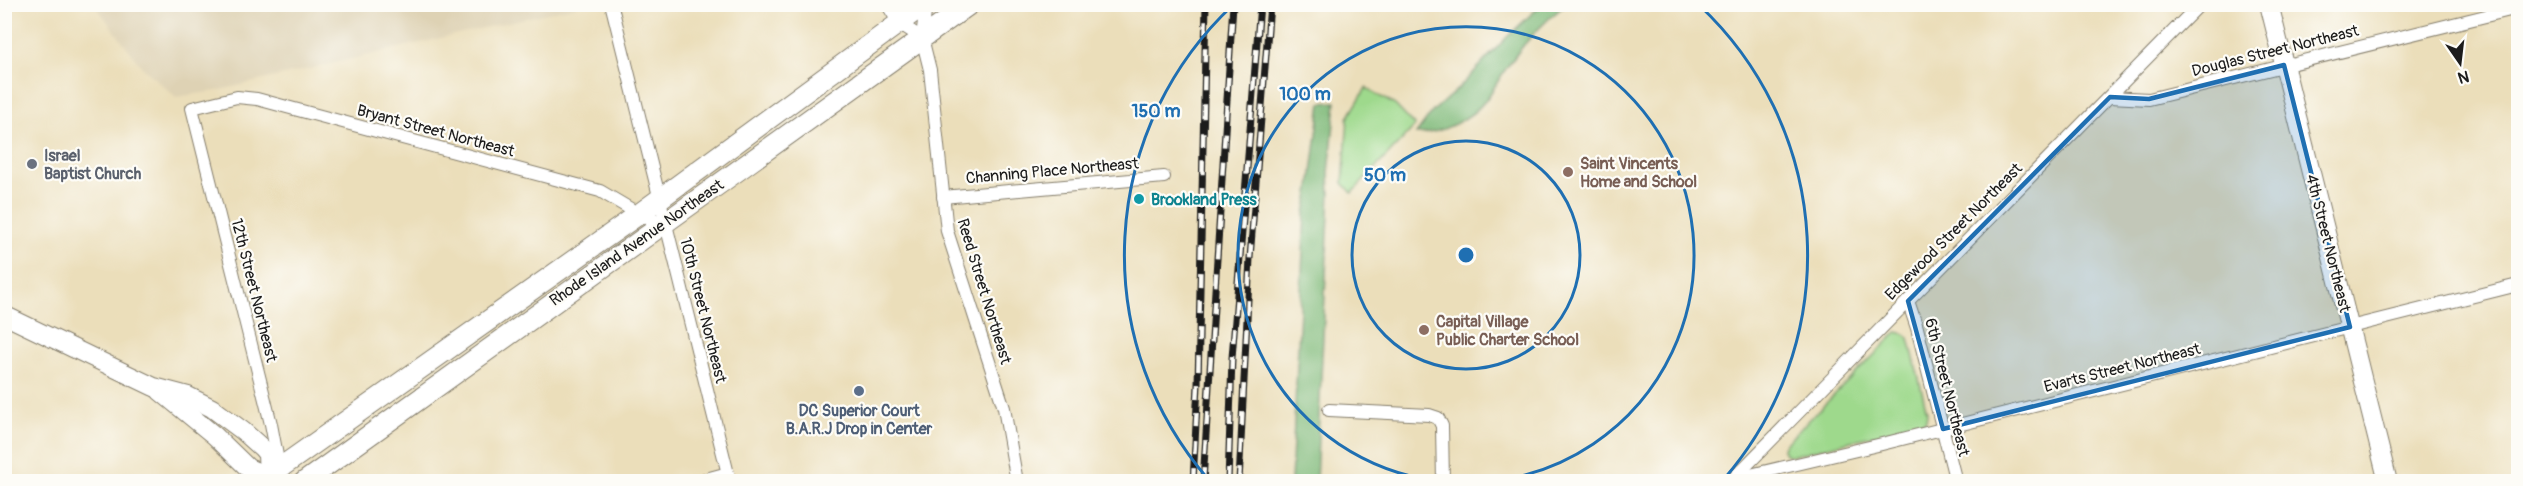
<svg xmlns="http://www.w3.org/2000/svg" width="2523" height="486" viewBox="0 0 2523 486" font-family="Pangolin,sans-serif">
	<style>
		.built { fill: #ded2b4 }
		.green { fill: #9ed98c; stroke: #5d7a54; stroke-width: 1.5 }
		.forest { fill: #7eb978; stroke: #4d6a4a; stroke-width: 1.5 }
		.lines { fill: none; stroke-linecap: round; stroke-linejoin: round }
		.street-casing { stroke: #847d6b; stroke-width: 14 }
		.secondary-casing { stroke: #847d6b; stroke-width: 20 }
		.primary-casing { stroke: #847d6b; stroke-width: 22 }
		.street { stroke: #fff; stroke-width: 12 }
		.secondary { stroke: #fff; stroke-width: 18 }
		.primary { stroke: #fff; stroke-width: 20 }
		.rail-casing { stroke: #1c1c1c; stroke-width: 7 }
		.rail { stroke: #fdfcf7; stroke-width: 4.5; stroke-dasharray: 14; stroke-linecap: butt }
		.marked { fill: #1f6fb2; fill-opacity: 0.2; stroke: #1f6fb2; stroke-width: 4.5; stroke-linejoin: round }
		.ring { fill: none; stroke: #1f6fb2; stroke-width: 3 }
		.worship-dot { fill: #6b7280; stroke: #fdfcf7; stroke-width: 2 }
		.education-dot { fill: #8d6e63; stroke: #fdfcf7; stroke-width: 2 }
		.culture-dot { fill: #0f9aa8; stroke: #fdfcf7; stroke-width: 2 }
		.service-dot { fill: #5c6f8a; stroke: #fdfcf7; stroke-width: 2 }
		.labels { text-anchor: middle; stroke-width: 4.5; stroke-linejoin: round; paint-order: stroke }
		.street-label { font-size: 16px; fill: #1c1c1c; stroke: #fdfcf7 }
		.worship-label { font-size: 16px; font-weight: bold; fill: #5b616d; stroke: #fdfcf7; text-anchor: start }
		.education-label { font-size: 16px; font-weight: bold; fill: #785e54; stroke: #fdfcf7; text-anchor: start }
		.culture-label { font-size: 16px; font-weight: bold; fill: #0d838f; stroke: #fdfcf7; text-anchor: start }
		.service-label { font-size: 16px; font-weight: bold; fill: #4e5e75; stroke: #fdfcf7 }
		.centre { fill: #1f6fb2; stroke: #fdfcf7; stroke-width: 3 }
		.ring-label { font-size: 18px; text-anchor: middle; font-weight: bold; fill: #1f6fb2; stroke: #fdfcf7; stroke-width: 4.5; stroke-linejoin: round; paint-order: stroke }
	</style>
	<rect width="100%" height="100%" fill="#fdfcf7"/>
	<filter id="ink" filterUnits="userSpaceOnUse"><feTurbulence type="fractalNoise" baseFrequency=".0167" numOctaves="2"/><feDisplacementMap in="SourceGraphic" scale="12" xChannelSelector="R" yChannelSelector="G"/><feConvolveMatrix kernelMatrix="1 2 1 2 8 2 1 2 1" color-interpolation-filters="sRGB"/></filter>
	<filter id="wash" filterUnits="userSpaceOnUse"><feTurbulence type="fractalNoise" baseFrequency=".008" numOctaves="4" result="noise"/><feDisplacementMap in="SourceGraphic" scale="24" xChannelSelector="R" yChannelSelector="G"/><feGaussianBlur stdDeviation="1.35" result="paint"/><feColorMatrix in="noise" values="0 0 0 0 0 0 0 0 0 0 0 0 0 0 0 0 0 1.4 0 .05"/><feComposite in="paint" operator="in"/></filter>
	<g filter="url(#wash)">
		<rect width="100%" height="100%" fill="#ebdeba"/>
		<polygon class="built" points="95,5 581,5 216,91 176,97 142,67"/>
		<g class="green">
			<polygon points="1366,88 1395,105 1415,126 1352,193 1343,183 1348,118"/>
			<polygon points="1897,332 1905,334 1909,338 1927,412 1926,420 1920,424 1791,456 1785,454 1783,450 1784,445"/>
		</g>
		<g class="forest">
			<path d="M1542,4L1565,5C1545,21 1526,40 1511,62C1501,74 1495,88 1485,101C1471,119 1439,135 1416,134L1433,111L1460,87L1506,38Z"/>
			<polygon points="1336,102 1329,173 1330,193 1316,481 1291,481 1305,213 1310,188 1321,103"/>
		</g>
	</g>
	<g filter="url(#ink)">
		<g class="lines">
			<defs>
				<g id="street">
					<polyline points="887,4 899,23 922,38"/>
					<polyline points="926,4 922,38 930,70 947,231 1004,408 1017,482"/>
					<polyline points="612,7 730,482"/>
					<polyline points="2110,97 2149,99 2518,8"/>
					<polyline points="943,197 1164,177"/>
					<polyline points="1908,301 1917,328 1956,482"/>
					<polyline points="1329,410 1429,415 1438,418 1442,426 1443,482"/>
					<polyline points="1734,478 2200,4"/>
					<polyline points="1733,479 1882,444 2518,285"/>
					<polyline points="282,482 271,424 192,108 237,97 257,99 600,191 639,214 664,223"/>
					<polyline points="695,482 728,473"/>
				</g>
				<g id="secondary">
					<polyline points="2269,4 2388,482"/>
					<polyline points="4,315 154,387 188,396 212,408 243,431 262,448 267,454 268,476"/>
					<polyline points="160,391 215,436 248,468 268,476 272,482"/>
				</g>
				<g id="primary">
					<polyline points="260,482 639,214 925,4"/>
					<polyline points="304,482 970,4"/>
				</g>
			</defs>
			<use href="#street" class="street-casing"/>
			<use href="#secondary" class="secondary-casing"/>
			<use href="#primary" class="primary-casing"/>
			<use href="#street" class="street"/>
			<use href="#secondary" class="secondary"/>
			<use href="#primary" class="primary"/>
			<defs>
				<g id="rail">
					<polyline points="1193,482 1198,385 1206,4"/>
					<polyline points="1203,482 1233,4"/>
					<polyline points="1228,482 1232,358 1260,4"/>
					<polyline points="1239,482 1250,258 1270,4"/>
				</g>
			</defs>
			<use href="#rail" class="rail-casing"/>
			<use href="#rail" class="rail"/>
		</g>
	</g>
	<path class="marked" d="M2284,65L2350,327L1943,429L1908,301L2110,97L2149,99Z"/>
	<g class="ring">
		<circle cx="1466" cy="255" r="114"/>
		<path d="M1438 481A228 228 0 1 1 1494 481"/>
		<path d="M1208 479A342 342 0 0 1 1233 5M1699 5A342 342 0 0 1 1724 479"/>
	</g>
	<circle class="worship-dot" cx="32" cy="164" r="6"/>
	<g class="education-dot">
		<circle cx="1568" cy="172" r="6"/>
		<circle cx="1424" cy="330" r="6"/>
	</g>
	<circle class="culture-dot" cx="1139" cy="199" r="6"/>
	<circle class="service-dot" cx="859" cy="391" r="6"/>
	<g class="labels">
		<g class="street-label">
			<text transform="translate(2275 50) rotate(-14)" y="6">Douglas Street Northeast</text>
			<text transform="translate(436 130) rotate(15)" y="6">Bryant Street Northeast</text>
			<text transform="translate(1052 170) rotate(-5)" y="6">Channing Place Northeast</text>
			<text transform="translate(1953 231) rotate(-45)" y="6">Edgewood Street Northeast</text>
			<text transform="translate(636 242) rotate(-35)" y="6">Rhode Island Avenue Northeast</text>
			<text transform="translate(2329 243) rotate(76)" y="6">4th Street Northeast</text>
			<text transform="translate(255 290) rotate(76)" y="6">12th Street Northeast</text>
			<text transform="translate(985 291) rotate(73)" y="6">Reed Street Northeast</text>
			<text transform="translate(704 310) rotate(76)" y="6">10th Street Northeast</text>
			<text transform="translate(2122 367) rotate(-14)" y="6">Evarts Street Northeast</text>
			<text transform="translate(1948 387) rotate(76)" y="6">6th Street Northeast</text>
		</g>
		<g class="worship-label">
			<text x="44" y="161">Israel<tspan x="44" dy="18">Baptist Church</tspan></text>
		</g>
		<g class="education-label">
			<text x="1580" y="169">Saint Vincents<tspan x="1580" dy="18">Home and School</tspan></text>
			<text x="1436" y="327">Capital Village<tspan x="1436" dy="18">Public Charter School</tspan></text>
		</g>
		<g class="culture-label">
			<text x="1151" y="205">Brookland Press</text>
		</g>
		<g class="service-label">
			<text x="859" y="416">DC Superior Court<tspan x="859" dy="18">B.A.R.J Drop in Center</tspan></text>
		</g>
	</g>
	<circle cx="1466" cy="255" r="9" class="centre"/>
	<g class="ring-label">
		<text x="1305" y="100">100 m</text>
		<text x="1156" y="117">150 m</text>
		<text x="1385" y="181">50 m</text>
	</g>
	<rect width="2523" height="486" fill="none" stroke="#fdfcf7" stroke-width="24"/>
	<g transform="translate(2460 63) rotate(166)" stroke="#fdfcf7" stroke-width="4.5" paint-order="stroke">
	<path d="M0-4.5L10 22L0 15L-10 22Z" fill="#1c1c1c"/>
	<text y="-9" font-size="16" font-weight="bold" text-anchor="middle" fill="#1c1c1c">N</text>
	</g>
</svg>
